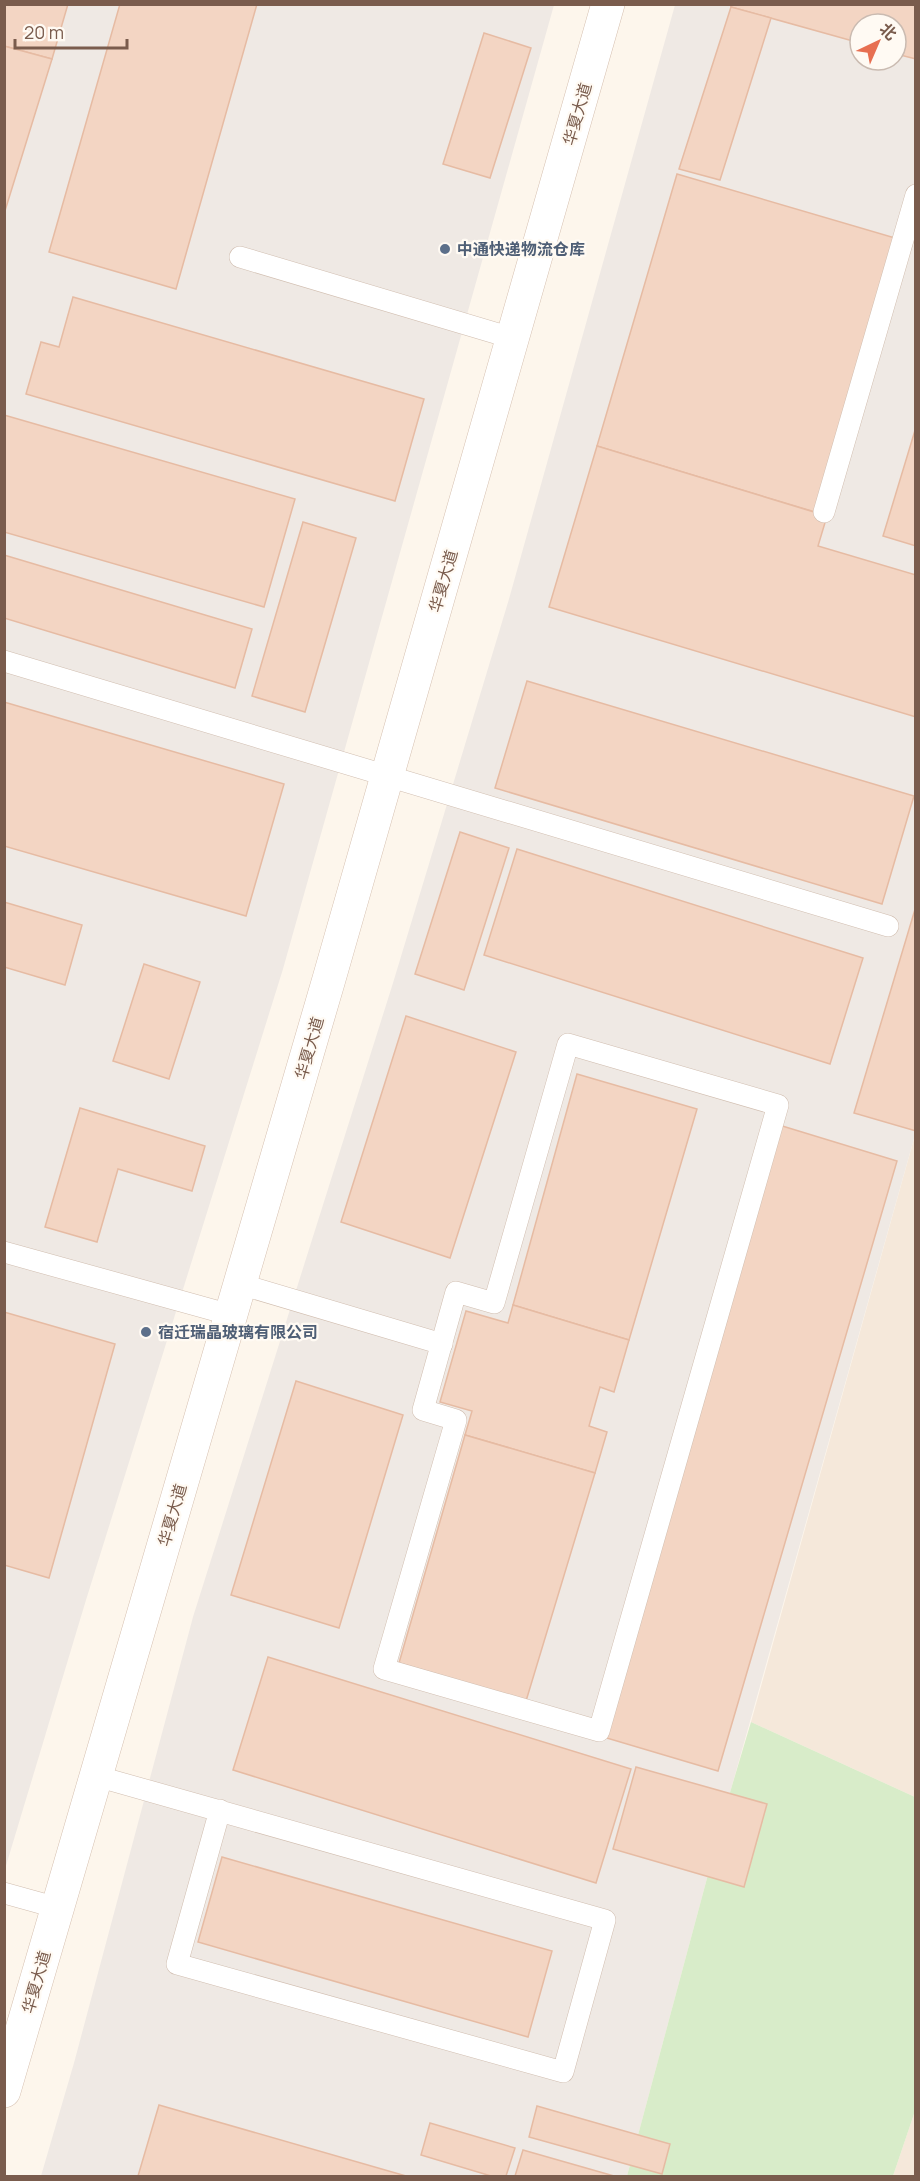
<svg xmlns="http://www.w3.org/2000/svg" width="920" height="2181" viewBox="0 0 920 2181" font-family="Manrope,'Noto Sans SC',sans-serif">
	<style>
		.residential { fill: #f5e8da }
		.industrial { fill: #efe9e4; fill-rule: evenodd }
		.green { fill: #d8ecc9 }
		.building { fill: #f3d5c3; stroke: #e6bba3; stroke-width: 1.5 }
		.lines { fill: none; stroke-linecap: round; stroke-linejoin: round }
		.lane-casing { stroke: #d1beb0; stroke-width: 22 }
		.secondary-casing { stroke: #d6c0b0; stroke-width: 34 }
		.lane { stroke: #fff; stroke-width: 21 }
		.secondary { stroke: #fff; stroke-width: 33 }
		.service-dot { fill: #5c6f8a; stroke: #fffaf3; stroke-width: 2 }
		.labels { text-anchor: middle; stroke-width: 4.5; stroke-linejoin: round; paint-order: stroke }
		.street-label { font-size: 16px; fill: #7a5c4d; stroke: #fffaf3 }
		.service-label { font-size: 16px; font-weight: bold; fill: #4e5e75; stroke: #fffaf3; text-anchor: start }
	</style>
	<rect width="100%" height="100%" fill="#fdf6ec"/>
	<g class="residential">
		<polygon points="915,1135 915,1797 751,1722"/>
		<polygon points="915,2111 915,2176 893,2176"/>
	</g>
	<g class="industrial">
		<polygon points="5,5 554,5 283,969 86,1600 5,1869"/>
		<path d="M675,5H915V1135L731,1789L627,2176H41L74,2063L193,1617L393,983L509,599ZM860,24H896V60H860Z"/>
	</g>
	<polygon class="green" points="751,1722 915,1797 915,2111 893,2176 627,2176 731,1789"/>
	<g class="building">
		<polygon points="4,4 68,4 52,59 4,46"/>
		<polygon points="120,4 257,4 176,289 49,252"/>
		<polygon points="731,4 916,4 916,59 896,54 896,24 860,24 860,43 731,7"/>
		<polygon points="731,7 771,18 720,180 679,169"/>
		<polygon points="484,33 531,48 490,178 443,164"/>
		<polygon points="4,46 52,59 4,214"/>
		<polygon points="677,174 895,238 815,512 597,446"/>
		<polygon points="73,297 424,399 395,501 26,394 41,342 59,347"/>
		<polygon points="4,415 295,499 264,607 4,532"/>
		<polygon points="916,427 916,546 883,536"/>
		<polygon points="597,446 827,516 818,546 916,575 916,717 549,607"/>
		<polygon points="303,522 356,538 305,712 252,696"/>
		<polygon points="4,555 252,629 235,688 4,618"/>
		<polygon points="527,681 914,796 882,904 495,788"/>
		<polygon points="4,702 284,784 246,916 4,846"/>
		<polygon points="460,832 509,848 464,990 415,974"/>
		<polygon points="517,849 863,958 830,1064 484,955"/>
		<polygon points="4,902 82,925 65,985 4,967"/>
		<polygon points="916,906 916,1131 854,1113"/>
		<polygon points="144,964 200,982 169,1079 113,1061"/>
		<polygon points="406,1016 516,1052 450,1258 341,1222"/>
		<polygon points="577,1074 697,1109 629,1340 513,1305"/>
		<polygon points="80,1108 205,1146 192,1191 118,1169 97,1242 45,1227"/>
		<polygon points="779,1125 897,1161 718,1771 600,1736"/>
		<polygon points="513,1305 629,1340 614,1392 600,1387 589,1426 607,1432 595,1473 465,1435 472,1411 440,1402 466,1311 508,1323"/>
		<polygon points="4,1312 115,1344 49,1578 4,1565"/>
		<polygon points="296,1381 403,1415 339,1628 231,1595"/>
		<polygon points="465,1435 595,1473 526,1701 399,1663"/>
		<polygon points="268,1657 631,1769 596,1883 233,1770"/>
		<polygon points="636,1767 767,1804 744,1887 613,1849"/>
		<polygon points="222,1857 552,1951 528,2037 198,1942"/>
		<polygon points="159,2105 406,2176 138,2176"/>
		<polygon points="537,2106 670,2144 662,2174 529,2137"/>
		<polygon points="430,2123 515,2148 506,2176 491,2176 421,2155"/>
		<polygon points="523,2150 614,2176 515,2176"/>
	</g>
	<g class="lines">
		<defs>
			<g id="lane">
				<polyline points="240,257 512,338"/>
				<polyline points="824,512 916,195"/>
				<polyline points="4,661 888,926"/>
				<polygon points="568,1044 778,1105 599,1731 384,1669 456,1420 423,1410 456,1292 494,1303"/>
				<polyline points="4,1252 231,1315"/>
				<polyline points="240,1284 442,1344"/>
				<polyline points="96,1776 605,1920 563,2072 177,1964 220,1810"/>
				<polyline points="4,1893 58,1908"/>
			</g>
			<polyline id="secondary" points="4,2091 329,979 608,4"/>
		</defs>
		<use href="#lane" class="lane-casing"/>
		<use href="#secondary" class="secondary-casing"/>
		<use href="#lane" class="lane"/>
		<use href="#secondary" class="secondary"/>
	</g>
	<g class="service-dot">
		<circle cx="445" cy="249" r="6"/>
		<circle cx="146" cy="1332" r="6"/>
	</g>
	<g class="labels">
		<g class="street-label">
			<text transform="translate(577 114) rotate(-74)" y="6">华夏大道</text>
			<text transform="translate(443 581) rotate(-74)" y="6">华夏大道</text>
			<text transform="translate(309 1048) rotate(-74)" y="6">华夏大道</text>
			<text transform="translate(172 1515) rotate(-74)" y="6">华夏大道</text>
			<text transform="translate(36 1982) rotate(-74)" y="6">华夏大道</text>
		</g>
		<g class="service-label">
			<text x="457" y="255">中通快递物流仓库</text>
			<text x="158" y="1338">宿迁瑞晶玻璃有限公司</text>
		</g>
	</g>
	<rect width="920" height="2181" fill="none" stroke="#7a5c4d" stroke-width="12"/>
	<g transform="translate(878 42) rotate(44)"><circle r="28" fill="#fffaf3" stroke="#cabbb1" stroke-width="1.5"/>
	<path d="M0-4.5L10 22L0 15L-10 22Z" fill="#e76f51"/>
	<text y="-9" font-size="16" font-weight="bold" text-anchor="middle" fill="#7a5c4d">北</text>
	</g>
	<path d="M15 39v9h112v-9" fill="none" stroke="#7a5c4d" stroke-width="3"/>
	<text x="24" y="39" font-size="18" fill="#7a5c4d" stroke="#fffaf3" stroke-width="4.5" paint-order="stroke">20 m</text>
</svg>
